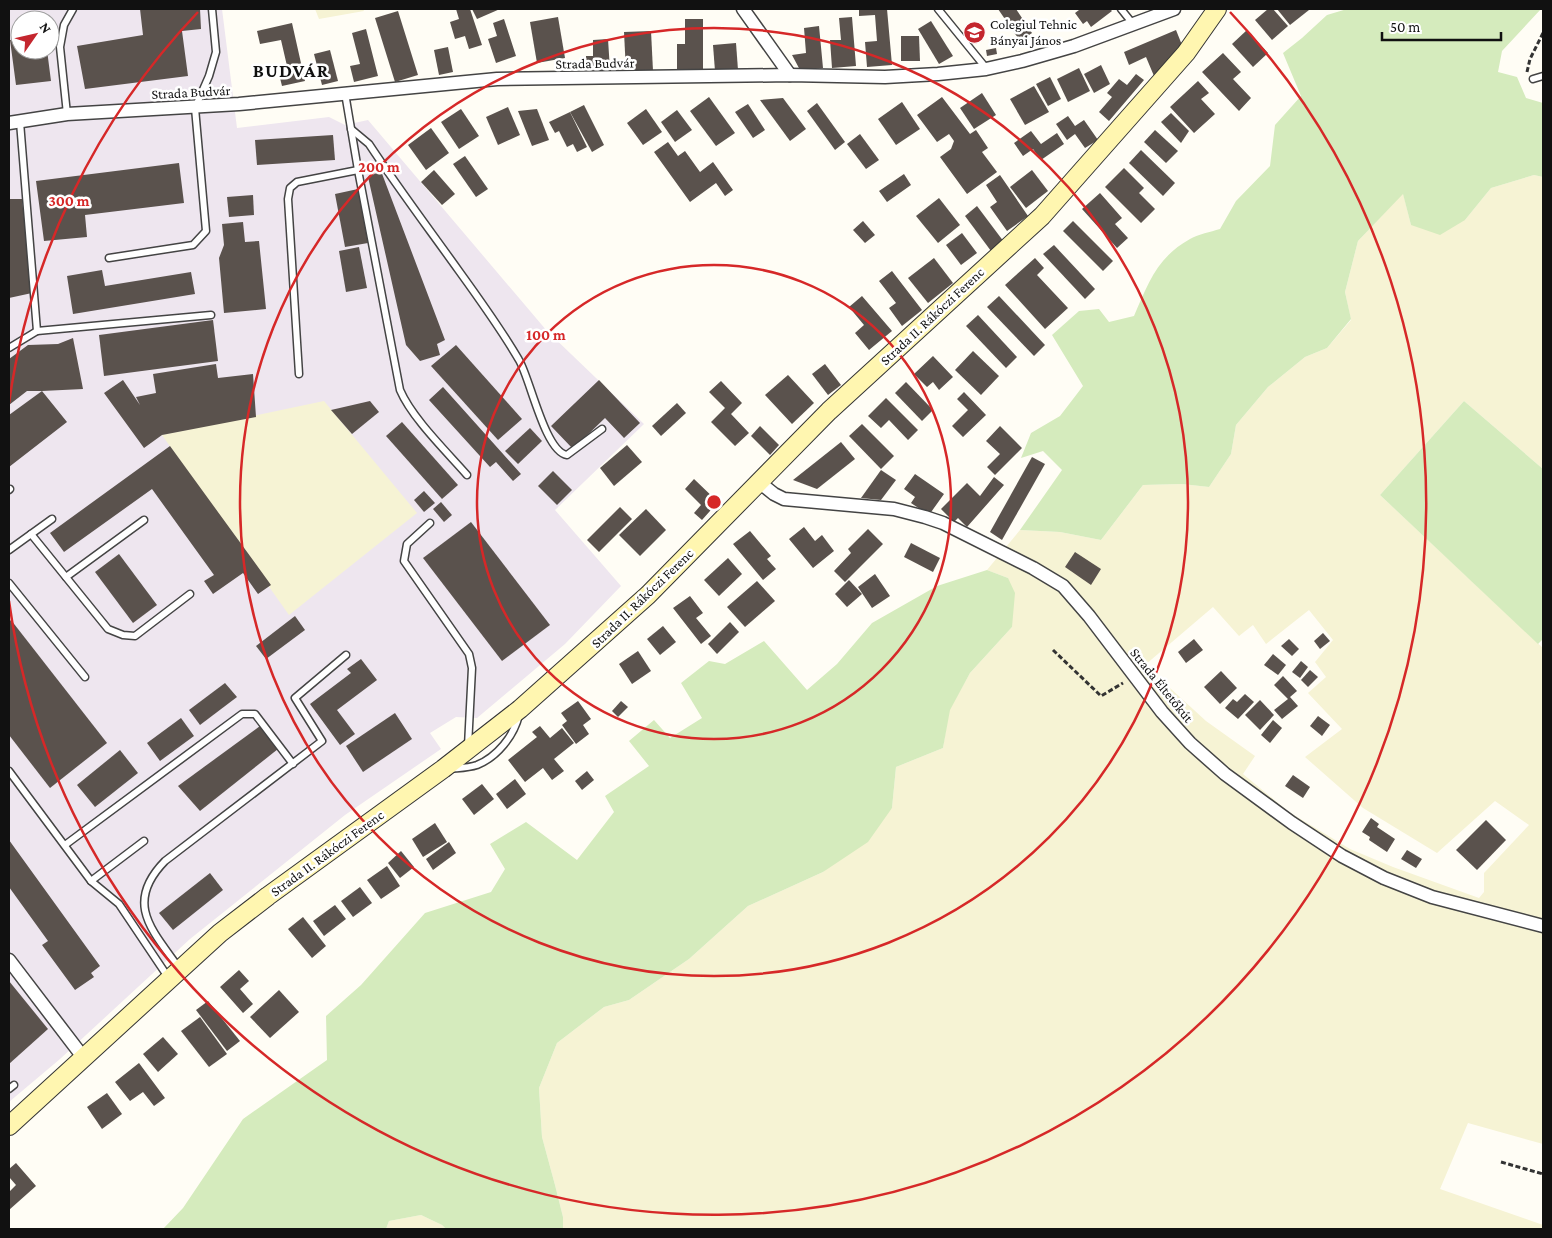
<svg xmlns="http://www.w3.org/2000/svg" width="1552" height="1238" viewBox="0 0 1552 1238" font-family="'Crimson Pro',serif">
	<style>
		.industrial { fill: #eee6ef; fill-rule: evenodd }
		.farmland { fill: #f6f3d4; fill-rule: evenodd }
		.green { fill: #d5ebbd }
		.building { fill: #5a524d }
		.lines { fill: none; stroke-linecap: round; stroke-linejoin: round }
		.lane-casing { stroke: #444; stroke-width: 9 }
		.street-casing { stroke: #444; stroke-width: 15 }
		.secondary-casing { stroke: #333; stroke-width: 20 }
		.path { stroke: #333; stroke-width: 3; stroke-dasharray: 5 2.5; stroke-linecap: butt }
		.lane { stroke: #fff; stroke-width: 6 }
		.street { stroke: #fff; stroke-width: 12 }
		.secondary { stroke: #fff6b0; stroke-width: 18 }
		.ring { fill: none; stroke: #d62828; stroke-width: 2.5 }
		.labels { text-anchor: middle; stroke-width: 5; stroke-linejoin: round; paint-order: stroke }
		.poi-label { font-size: 14px; fill: #111; stroke: #fff; text-anchor: start }
		.street-label { font-size: 14px; fill: #111; stroke: #fff }
		.district-label { font-size: 19px; font-weight: bold; letter-spacing: 1px; fill: #111; stroke: #fff }
		.centre { fill: #d62828; stroke: #fff; stroke-width: 2.5 }
		.ring-label { font-size: 15px; text-anchor: middle; font-weight: bold; fill: #d62828; stroke: #fff; stroke-width: 5; stroke-linejoin: round; paint-order: stroke }
	</style>
	<rect width="100%" height="100%" fill="#fffdf5"/>
	<path class="industrial" d="M9,9H222L237,128L329,117L345,125L368,120L547,331L644,424L555,510L621,586L565,644L477,718L456,717L430,733L441,749L345,815L190,939L60,1059L9,1102ZM20,20H50V50H20Z"/>
	<g class="farmland">
		<polygon points="315,9 363,9 364,11 319,19"/>
		<path d="M1534,175L1543,177V469L1464,401L1380,495L1543,648V1144L1468,1123L1440,1189L1543,1225V1229H563V1217L555,1185L542,1137L539,1088L557,1043L604,1007L629,1000L689,959L748,906L823,872L892,808L896,767L943,748L949,710L970,673L1012,627L1008,578L987,570L1020,530L1060,532L1101,540L1143,485L1182,484L1209,487L1231,454L1236,425L1268,387L1305,357L1327,348L1351,320L1345,292L1358,241L1403,193L1411,225L1465,220L1491,188ZM1213,607L1239,636L1253,625L1266,644L1309,610L1333,640L1315,662L1326,677L1308,693L1342,729L1305,757L1363,808L1437,853L1495,801L1529,825L1484,873V892L1479,898L1393,867L1350,849L1289,812L1243,774L1255,756L1206,721L1145,665Z"/>
		<polygon points="324,401 417,513 289,615 162,435"/>
		<polygon points="421,1215 442,1225 446,1229 386,1229 389,1221"/>
	</g>
	<g class="green">
		<path d="M1347,9H1541L1502,51L1498,72L1517,77L1526,98L1543,103V177L1534,175L1491,188L1465,220L1440,235L1411,225L1403,194L1358,241L1345,292L1351,319L1327,348L1305,357L1268,387L1236,425L1231,454L1209,487L1182,484L1143,485L1101,540L1060,532L1020,530L1062,470L1043,451L1021,458L1031,433L1060,416L1083,386L1052,335L1079,311L1099,309L1109,322L1134,316C1148,284 1157,257 1190,239C1199,234 1210,232 1220,229L1236,201L1270,166L1275,125L1301,96L1283,53L1302,38L1327,15Z"/>
		<polygon points="1464,401 1543,469 1543,639 1538,644 1380,495"/>
		<polygon points="987,570 1008,578 1015,593 1012,627 970,673 950,710 943,748 896,767 892,808 868,842 823,872 748,906 689,959 629,1000 604,1007 557,1043 539,1088 542,1137 555,1185 563,1217 563,1229 446,1229 442,1225 421,1215 389,1221 386,1229 163,1229 183,1208 243,1119 327,1060 326,1016 361,985 425,913 491,892 505,869 490,844 526,822 577,860 614,812 605,796 649,766 629,741 654,720 670,738 702,718 681,683 709,661 725,664 764,641 807,690 837,664 872,623 937,586"/>
	</g>
	<g class="building">
		<polygon points="140,9 200,9 201,29 182,31 188,76 85,89 77,46 143,35"/>
		<polygon points="456,9 470,9 482,45 469,49 465,36 455,39 450,22 459,19"/>
		<polygon points="472,9 500,9 477,19"/>
		<polygon points="859,9 887,9 892,65 867,67 865,42 877,41 875,15 859,16"/>
		<polygon points="998,9 1016,9 1032,33 1020,41"/>
		<polygon points="1079,9 1110,9 1112,11 1091,27 1087,21 1083,24 1075,13 1079,10"/>
		<polygon points="1268,9 1273,9 1288,26 1272,40 1255,20"/>
		<polygon points="1277,9 1308,9 1309,10 1290,25"/>
		<polygon points="398,11 418,75 395,82 375,18"/>
		<polygon points="558,17 565,58 537,63 530,22"/>
		<polygon points="852,17 856,66 832,68 830,40 841,40 839,18"/>
		<polygon points="504,19 516,56 496,63 488,39 497,36 493,23"/>
		<polygon points="685,19 703,19 703,69 677,69 677,44 685,44"/>
		<polygon points="931,21 953,56 939,64 918,29"/>
		<polygon points="292,23 305,81 282,86 280,78 287,66 281,40 260,44 257,31"/>
		<polygon points="819,26 823,68 800,70 792,55 806,53 804,28"/>
		<polygon points="366,29 378,76 354,82 350,66 360,64 352,33"/>
		<polygon points="1176,30 1182,45 1154,76 1146,57 1129,65 1124,52"/>
		<polygon points="1247,30 1268,53 1253,67 1232,44"/>
		<polygon points="651,31 653,71 626,72 624,32"/>
		<polygon points="901,36 919,36 920,61 901,61"/>
		<polygon points="20,39 20,50 47,50 51,81 16,85 10,40"/>
		<polygon points="608,39 610,70 586,71 586,56 593,56 593,40"/>
		<polygon points="736,43 738,70 715,71 713,45"/>
		<polygon points="448,47 453,72 439,75 434,50"/>
		<polygon points="996,48 997,54 987,56 986,50"/>
		<polygon points="330,50 338,81 322,85 314,54"/>
		<polygon points="1223,53 1241,72 1233,79 1251,98 1239,111 1202,72"/>
		<polygon points="1101,65 1110,84 1094,93 1084,74"/>
		<polygon points="1079,68 1090,91 1068,102 1057,79"/>
		<polygon points="1136,74 1144,80 1109,121 1099,112 1112,97 1107,93 1119,79 1127,85"/>
		<polygon points="1050,77 1061,99 1048,106 1036,84"/>
		<polygon points="1198,81 1209,93 1201,99 1215,114 1194,133 1170,107"/>
		<polygon points="1034,86 1049,112 1025,125 1010,99"/>
		<polygon points="982,93 996,115 974,129 960,108"/>
		<polygon points="709,97 735,133 716,146 690,111"/>
		<polygon points="942,97 970,134 976,130 988,148 982,152 997,172 967,194 940,157 951,149 954,141 949,134 937,142 917,115"/>
		<polygon points="783,98 806,129 790,141 760,100"/>
		<polygon points="902,102 920,129 896,145 878,119"/>
		<polygon points="817,103 845,142 835,150 807,111"/>
		<polygon points="748,104 765,130 753,138 735,112"/>
		<polygon points="584,105 604,145 592,152 570,112"/>
		<polygon points="508,107 520,135 498,145 486,117"/>
		<polygon points="461,109 479,136 459,149 441,122"/>
		<polygon points="537,109 549,140 532,146 518,111"/>
		<polygon points="646,109 662,132 643,145 627,123"/>
		<polygon points="677,110 692,130 675,142 661,122"/>
		<polygon points="570,112 587,147 577,152 573,144 567,147 559,131 555,133 549,122"/>
		<polygon points="1171,113 1189,131 1181,143 1161,122"/>
		<polygon points="1068,116 1075,126 1084,120 1098,140 1085,148 1075,134 1067,140 1056,124"/>
		<polygon points="431,128 449,153 426,170 408,145"/>
		<polygon points="1155,130 1178,151 1166,163 1144,142"/>
		<polygon points="1031,131 1041,144 1057,133 1064,144 1041,160 1033,149 1023,156 1014,143"/>
		<polygon points="860,134 879,160 866,169 847,144"/>
		<polygon points="333,135 335,160 257,165 255,140"/>
		<polygon points="668,142 678,156 685,151 700,172 713,162 733,190 725,196 716,183 690,202 654,152"/>
		<polygon points="1141,150 1175,183 1163,196 1129,163"/>
		<polygon points="465,156 488,189 476,197 453,164"/>
		<polygon points="179,163 184,203 85,215 87,237 44,241 36,181"/>
		<polygon points="1124,168 1144,188 1139,193 1155,209 1141,223 1105,187"/>
		<polygon points="434,170 455,194 442,205 421,182"/>
		<polygon points="1032,170 1048,191 1026,208 1010,187"/>
		<polygon points="381,171 445,340 437,344 440,355 420,361 406,345 368,177"/>
		<polygon points="904,174 911,185 887,202 879,191"/>
		<polygon points="1000,175 1028,216 1007,231 990,207 997,202 986,185"/>
		<polygon points="358,189 368,243 345,247 335,194"/>
		<polygon points="1100,193 1122,218 1115,224 1128,238 1117,248 1082,209"/>
		<polygon points="253,195 254,215 229,217 227,197"/>
		<polygon points="939,198 960,225 938,243 916,216"/>
		<polygon points="9,199 22,199 32,293 9,298"/>
		<polygon points="977,206 1004,242 991,251 965,216"/>
		<polygon points="863,221 875,235 865,243 853,230"/>
		<polygon points="1073,221 1113,261 1103,271 1063,231"/>
		<polygon points="243,222 245,242 259,241 266,309 224,313 219,258 224,245 222,224"/>
		<polygon points="962,233 977,253 961,265 946,245"/>
		<polygon points="1054,245 1095,289 1085,299 1043,254"/>
		<polygon points="359,247 367,288 346,292 339,251"/>
		<polygon points="934,258 953,283 928,303 908,278"/>
		<polygon points="1035,258 1044,268 1037,275 1068,308 1045,329 1005,285"/>
		<polygon points="102,270 105,286 191,272 195,294 73,314 67,276"/>
		<polygon points="892,271 922,310 902,326 889,308 896,303 879,281"/>
		<polygon points="862,296 892,331 869,350 855,333 864,325 849,307"/>
		<polygon points="999,296 1045,345 1034,356 987,307"/>
		<polygon points="978,315 1017,357 1006,368 966,326"/>
		<polygon points="213,320 218,361 104,376 99,335"/>
		<polygon points="73,338 83,389 42,391 67,422 9,467 9,415 42,391 27,391 9,405 9,359 28,345 58,344"/>
		<polygon points="456,345 522,419 498,440 431,366"/>
		<polygon points="973,351 999,376 981,395 955,370"/>
		<polygon points="933,356 953,377 939,390 933,382 927,387 914,374"/>
		<polygon points="216,364 218,378 253,374 256,417 162,435 144,448 104,393 123,380 140,405 136,397 156,393 153,374"/>
		<polygon points="825,364 841,385 828,395 812,374"/>
		<polygon points="788,375 814,403 792,424 765,395"/>
		<polygon points="599,380 640,423 624,438 605,418 573,449 551,426"/>
		<polygon points="721,381 742,403 731,414 749,433 735,446 711,422 725,408 709,392"/>
		<polygon points="906,382 933,410 922,421 895,393"/>
		<polygon points="443,387 521,474 513,481 496,462 490,467 429,400"/>
		<polygon points="964,392 986,415 963,437 952,426 968,410 957,399"/>
		<polygon points="886,398 918,430 908,440 889,420 881,428 868,416"/>
		<polygon points="370,401 379,412 352,434 331,410"/>
		<polygon points="677,403 686,413 661,436 652,426"/>
		<polygon points="402,422 458,485 442,499 386,436"/>
		<polygon points="862,424 894,456 881,469 849,436"/>
		<polygon points="760,426 779,445 770,455 751,436"/>
		<polygon points="1000,426 1022,448 995,475 987,467 1000,454 986,441"/>
		<polygon points="530,428 542,441 518,464 505,451"/>
		<polygon points="841,442 855,459 817,489 793,480"/>
		<polygon points="627,445 642,462 614,486 600,468"/>
		<polygon points="170,446 271,585 258,594 243,573 213,594 204,581 214,575 152,489 64,552 50,533"/>
		<polygon points="1032,457 1045,464 1002,540 990,532"/>
		<polygon points="881,470 896,480 881,500 861,498"/>
		<polygon points="553,471 572,490 557,505 538,486"/>
		<polygon points="915,474 944,494 929,515 911,503 915,497 904,489"/>
		<polygon points="994,477 1004,485 967,527 958,518 954,522 941,509 967,483 980,496"/>
		<polygon points="694,479 718,502 702,520 694,513 701,505 685,489"/>
		<polygon points="424,491 435,503 424,512 414,500"/>
		<polygon points="441,502 452,515 444,522 433,509"/>
		<polygon points="620,507 632,519 599,552 587,540"/>
		<polygon points="646,509 666,530 640,556 619,535"/>
		<polygon points="471,522 550,625 502,661 423,558"/>
		<polygon points="804,527 815,541 822,535 834,551 813,568 789,539"/>
		<polygon points="868,529 883,544 845,582 834,571 851,553 848,549"/>
		<polygon points="750,531 771,556 767,559 776,569 763,580 733,544"/>
		<polygon points="911,543 940,558 933,572 904,557"/>
		<polygon points="1075,552 1101,569 1091,585 1065,567"/>
		<polygon points="119,554 157,605 133,623 95,572"/>
		<polygon points="728,558 742,574 719,596 704,580"/>
		<polygon points="875,574 890,596 872,608 858,587"/>
		<polygon points="849,580 862,594 847,607 835,594"/>
		<polygon points="757,581 775,601 745,627 727,607"/>
		<polygon points="690,596 703,613 696,618 711,636 701,644 673,608"/>
		<polygon points="295,616 305,630 266,659 256,646"/>
		<polygon points="11,620 107,743 50,788 9,735 9,622"/>
		<polygon points="730,622 739,632 717,654 708,644"/>
		<polygon points="663,626 676,642 660,655 647,639"/>
		<polygon points="1323,633 1330,641 1320,649 1314,641"/>
		<polygon points="1194,639 1203,650 1186,663 1178,652"/>
		<polygon points="1289,639 1299,649 1292,656 1281,646"/>
		<polygon points="638,651 651,671 632,684 619,664"/>
		<polygon points="1273,654 1286,665 1278,675 1264,665"/>
		<polygon points="361,659 377,680 337,710 355,734 340,745 310,704 351,673 347,669"/>
		<polygon points="1301,661 1308,667 1300,678 1292,672"/>
		<polygon points="1310,670 1318,677 1308,687 1301,680"/>
		<polygon points="1221,671 1237,688 1220,704 1204,687"/>
		<polygon points="1283,676 1297,691 1290,697 1298,706 1282,719 1274,710 1288,699 1274,685"/>
		<polygon points="225,683 237,697 200,725 189,710"/>
		<polygon points="1245,694 1254,702 1238,719 1225,708 1233,699 1237,702"/>
		<polygon points="1260,700 1274,715 1260,730 1245,715"/>
		<polygon points="578,701 591,719 583,725 589,734 576,744 562,725 567,721 561,713"/>
		<polygon points="621,701 628,707 618,717 612,711"/>
		<polygon points="395,713 412,739 363,772 346,746"/>
		<polygon points="1318,716 1330,725 1322,736 1310,726"/>
		<polygon points="181,718 194,736 160,761 147,743"/>
		<polygon points="1273,720 1282,728 1270,743 1261,735"/>
		<polygon points="260,726 278,749 200,811 178,786"/>
		<polygon points="540,726 550,738 562,728 574,743 554,759 564,771 552,780 543,768 525,782 508,760 537,737 532,732"/>
		<polygon points="120,750 138,773 95,807 77,785"/>
		<polygon points="587,771 594,780 582,790 575,781"/>
		<polygon points="1293,775 1310,787 1303,798 1285,786"/>
		<polygon points="515,779 526,794 507,809 496,794"/>
		<polygon points="482,784 494,799 474,815 462,799"/>
		<polygon points="1371,818 1379,824 1377,827 1395,839 1387,852 1369,840 1370,837 1362,832"/>
		<polygon points="1486,820 1506,840 1477,870 1456,850"/>
		<polygon points="435,823 447,842 423,857 412,839"/>
		<polygon points="9,840 100,966 91,973 94,977 75,990 42,945 48,941 9,887"/>
		<polygon points="449,842 456,853 433,870 426,859"/>
		<polygon points="1407,850 1422,859 1416,868 1401,859"/>
		<polygon points="401,851 414,867 400,878 388,863"/>
		<polygon points="387,866 400,886 381,899 367,880"/>
		<polygon points="210,873 223,890 173,930 159,913"/>
		<polygon points="360,887 372,903 353,917 341,901"/>
		<polygon points="335,905 346,919 324,936 313,921"/>
		<polygon points="303,917 326,946 312,958 288,929"/>
		<polygon points="239,970 249,981 240,989 253,1004 243,1013 220,987"/>
		<polygon points="9,981 48,1029 9,1064"/>
		<polygon points="279,990 299,1012 270,1038 250,1017"/>
		<polygon points="208,1001 240,1041 227,1051 196,1010"/>
		<polygon points="200,1017 227,1054 209,1067 181,1031"/>
		<polygon points="163,1037 178,1054 158,1072 143,1054"/>
		<polygon points="139,1063 165,1098 154,1106 143,1092 130,1101 115,1082"/>
		<polygon points="107,1093 122,1114 102,1129 87,1107"/>
		<polygon points="16,1163 36,1186 9,1210 9,1192 16,1185 9,1177 9,1169"/>
	</g>
	<g class="lines">
		<defs>
			<g id="lane">
				<polyline points="938,9 986,68"/>
				<polyline points="1121,9 1133,24"/>
				<polyline points="1533,79 1543,76"/>
				<path d="M345,93L358,170L400,390C412,418 446,451 467,475"/>
				<polyline points="67,114 60,47 64,25 73,9"/>
				<polyline points="20,122 37,331 211,315"/>
				<path d="M351,129L369,144C398,188 429,229 459,271C480,300 501,329 519,360C530,378 545,452 567,455L602,429"/>
				<polyline points="109,258 193,245 206,231 195,108 209,76 216,52 212,9"/>
				<polyline points="9,348 37,331"/>
				<polyline points="299,374 288,199 290,188 297,182 358,170"/>
				<polyline points="9,490 10,489"/>
				<polyline points="430,523 407,544 404,561 469,654 472,668 468,746"/>
				<polyline points="31,534 108,629 123,635 135,636 190,594"/>
				<polyline points="9,550 52,519"/>
				<polyline points="66,577 144,520"/>
				<polyline points="9,583 85,677"/>
				<path d="M450,769C459,768 468,768 477,765C497,757 514,736 519,715"/>
				<polyline points="9,771 91,881 119,904 168,977"/>
				<polyline points="65,845 242,714 255,714 293,764"/>
				<polyline points="91,881 144,841"/>
				<path d="M179,968C152,930 124,903 165,861L322,741L295,698L346,655"/>
				<polyline points="9,1089 14,1085"/>
			</g>
			<g id="street">
				<polyline points="743,9 790,75"/>
				<polyline points="9,123 67,114 239,104 497,79 790,75 885,77 938,74 986,69 1022,61 1074,46 1174,9"/>
				<polyline points="759,482 774,494 784,499 894,509 925,517 943,523 1033,568 1063,586 1089,616 1162,712 1190,743 1225,774 1292,823 1342,856 1384,878 1432,897 1543,926"/>
				<polyline points="9,960 83,1057"/>
			</g>
			<polyline id="secondary" points="9,1126 220,933 268,896 443,769 520,709 648,595 829,411 1042,216 1186,53 1217,9"/>
		</defs>
		<use href="#lane" class="lane-casing"/>
		<use href="#street" class="street-casing"/>
		<use href="#secondary" class="secondary-casing"/>
		<g class="path">
			<polyline points="1527,72 1530,59 1543,33"/>
			<polyline points="1053,650 1101,696 1123,683"/>
			<polyline points="1501,1162 1543,1174"/>
		</g>
		<use href="#lane" class="lane"/>
		<use href="#street" class="street"/>
		<use href="#secondary" class="secondary"/>
	</g>
	<g class="ring">
		<circle cx="714" cy="502" r="237"/>
		<circle cx="714" cy="502" r="474"/>
		<path d="M9 403A712 712 0 0 1 198 12M1230 12A712 712 0 1 1 9 601"/>
	</g>
	<defs>
		<symbol id="school-disc" viewBox="-11 -11 22 22"><circle r="9.5" fill="#c4262e" stroke="#fff"/><path d="M0-5L7-2L0 1L-7-2ZM-4 1L0 2.5L4 1V4Q0 6-4 4Z" fill="#fff"/></symbol>
	</defs>
	<g fill-rule="evenodd">
		<use href="#school-disc" x="962" y="20" width="25" height="25"/>
	</g>
	<g class="labels">
		<g class="poi-label">
			<text x="990" y="29">Colegiul Tehnic<tspan x="990" dy="16">Bányai János</tspan></text>
		</g>
		<g class="street-label">
			<text transform="translate(595 63) rotate(-1)" y="5">Strada Budvár</text>
			<text transform="translate(191 92) rotate(-3)" y="5">Strada Budvár</text>
			<text transform="translate(932 316) rotate(-43)" y="5">Strada II. Rákóczi Ferenc</text>
			<text transform="translate(642 598) rotate(-44)" y="5">Strada II. Rákóczi Ferenc</text>
			<text transform="translate(1162 685) rotate(51)" y="5">Strada Éltetőkút</text>
			<text transform="translate(327 853) rotate(-36)" y="5">Strada II. Rákóczi Ferenc</text>
		</g>
		<g class="district-label">
			<text x="291" y="77">BUDVÁR</text>
		</g>
	</g>
	<circle cx="714" cy="502" r="8" class="centre"/>
	<g class="ring-label">
		<text x="379" y="172">200 m</text>
		<text x="69" y="206">300 m</text>
		<text x="546" y="340">100 m</text>
	</g>
	<rect width="1552" height="1238" fill="none" stroke="#111111" stroke-width="20"/>
	<g transform="translate(35 35) rotate(56)"><circle r="24" fill="#ffffff" stroke="#a0a0a0"/>
	<path d="M0-4L9 19L0 12L-9 19Z" fill="#c4262e"/>
	<text y="-8" font-size="14" font-weight="bold" text-anchor="middle" fill="#111111">N</text>
	</g>
	<path d="M1382 32v8h119v-8" fill="none" stroke="#111111" stroke-width="2.5"/>
	<text x="1390" y="32" font-size="15" fill="#111111" stroke="#ffffff" stroke-width="4" paint-order="stroke">50 m</text>
</svg>
